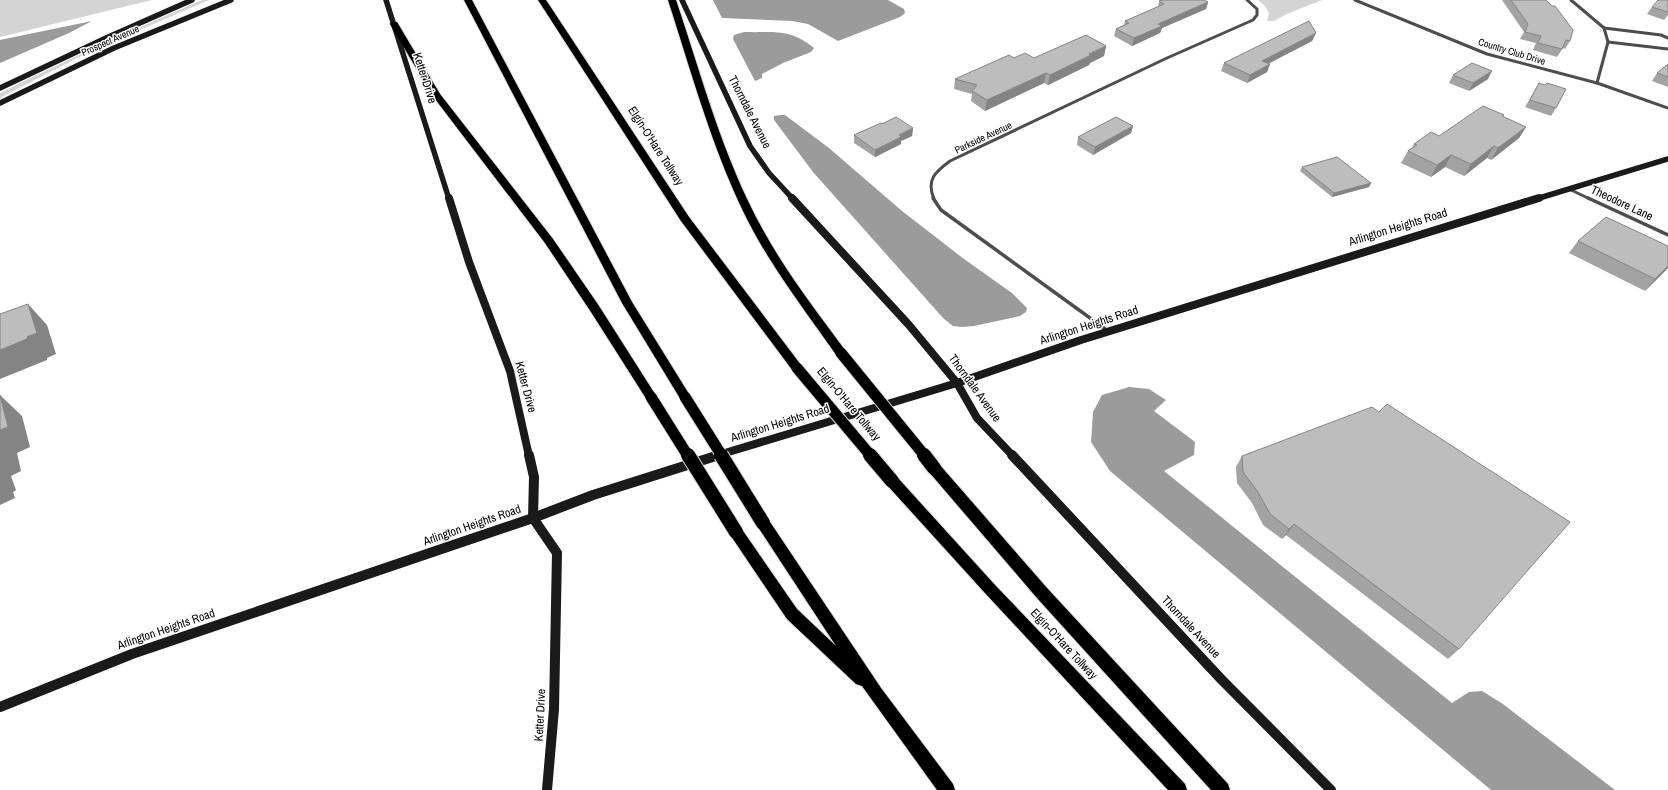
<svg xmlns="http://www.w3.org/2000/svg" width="1668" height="790" viewBox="0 0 1668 790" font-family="'Archivo Narrow',sans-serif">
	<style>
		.green { fill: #d4d4d4 }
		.water { fill: #9b9b9b }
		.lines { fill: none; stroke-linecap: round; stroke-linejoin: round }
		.highway-casing { stroke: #dbdbdb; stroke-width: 2 }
		.street-far1 { stroke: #4d4d4d; stroke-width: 3 }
		.street { stroke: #4d4d4d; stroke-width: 3.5 }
		.secondary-far2 { stroke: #1a1a1a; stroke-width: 5.5 }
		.secondary-far1 { stroke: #1a1a1a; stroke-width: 8 }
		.secondary { stroke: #1a1a1a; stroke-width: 10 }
		.highway { fill: #000; fill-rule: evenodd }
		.highway-bridge-far1-casing { stroke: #dbdbdb; stroke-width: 13; stroke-linecap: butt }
		.highway-bridge-casing { stroke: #dbdbdb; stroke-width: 16; stroke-linecap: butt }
		.highway-bridge-far1 { stroke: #000; stroke-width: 11 }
		.highway-bridge { stroke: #000; stroke-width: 14 }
		.wall { fill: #a3a3a3 }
		.shaded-wall { fill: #848484 }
		.building { fill: #bdbdbd; stroke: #848484 }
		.labels { text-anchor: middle; stroke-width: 3; stroke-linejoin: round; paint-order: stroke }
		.far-street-label { font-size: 10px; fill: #000; stroke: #fff }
		.street-label { font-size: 12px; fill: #000; stroke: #fff }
	</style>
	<rect width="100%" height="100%" fill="#fff"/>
	<g class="green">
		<polygon points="0,0 152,0 0,37"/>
		<path d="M202,0H209L89,52L0,98V93C66,60 134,29 202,0Z"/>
		<polygon points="1258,0 1322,0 1287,14 1274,21 1267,21 1269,13 1265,6"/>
	</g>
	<g class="water">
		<polygon points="713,0 888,0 904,9 905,13 900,17 838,41 808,24 792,21 722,18"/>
		<polygon points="92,21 69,33 0,63 0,40"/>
		<path d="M744,32C775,33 789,28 814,48L811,52L783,63L762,74V78L755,81L733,39L734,35Z"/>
		<polygon points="780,115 785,115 829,148 902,211 964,259 1012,293 1027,308 1026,312 1020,316 974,326 962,327 953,326 943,318 813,172 774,120 774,116"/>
		<polygon points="1129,387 1149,389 1166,400 1154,411 1195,442 1194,455 1164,471 1452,703 1469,692 1482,691 1503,704 1615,790 1491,790 1110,471 1091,442 1093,412 1102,395"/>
	</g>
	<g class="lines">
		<defs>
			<g id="highway">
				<polygon points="464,0 472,0 632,302 689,394 691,397 689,400 685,402 681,400 622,303"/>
				<polygon points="538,0 546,0 689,217 801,365 803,368 801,371 797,372 793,371 681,221"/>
				<path d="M668,0H676C702,77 723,158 763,230C786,272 816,311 845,350L847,353L845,356L841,357L837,356C804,309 768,263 743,211C711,144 691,71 668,0Z"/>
				<polygon points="391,22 397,22 440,94 553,239 599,306 655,394 657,397 655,400 651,402 647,400 591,312 545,243 432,95 390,24"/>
				<polygon points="934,463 939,464 1047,588 1228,784 1230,790 1211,790 1037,598 929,472 928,468 929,464"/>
				<polygon points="892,476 897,477 995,585 1185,784 1187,790 1168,790 985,593 887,485 886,481 887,477"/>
				<polygon points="763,517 768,519 881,688 953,784 955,790 937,790 862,686 856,684 787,619 731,536 729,532 731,528 736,526 741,528 797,609 836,646 758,527 756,523 758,519"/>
			</g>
		</defs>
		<use href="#highway" class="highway-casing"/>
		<g class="street-far1">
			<polyline points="1355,0 1487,54 1597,83 1668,108"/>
			<polyline points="1571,0 1604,28 1608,42 1597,83"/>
			<polyline points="1604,28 1661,35 1668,38"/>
			<polyline points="1608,42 1668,49"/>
			<polyline points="1569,189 1590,199"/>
			<path d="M934,199C926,180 935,172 950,161L1167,58L1253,20L1257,15V9L1247,0"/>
		</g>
		<g class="street">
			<polyline points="933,198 941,210 1108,331"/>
			<polyline points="1588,198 1668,235"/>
		</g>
		<g class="secondary-far2">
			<polyline points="386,0 449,199"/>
			<polyline points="682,0 750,146 769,173 793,199"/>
			<polyline points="0,88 106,38 192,0"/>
			<polyline points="0,103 114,48 231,0"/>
			<polyline points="1536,199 1668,159"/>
		</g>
		<g class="secondary-far1">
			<polyline points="449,198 469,262 510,371 529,456"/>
			<polyline points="792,198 909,325 957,383 977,418 1013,456"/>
			<polyline points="715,456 957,383 1081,340 1539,198"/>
		</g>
		<g class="secondary">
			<polyline points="529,455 534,477 533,518 557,553 554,709 547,790"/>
			<polyline points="1012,455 1221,679 1331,790"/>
			<polyline points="0,707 132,654 533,518 593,495 719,455"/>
		</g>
		<use href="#highway" class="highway"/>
		<defs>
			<g id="highway-bridge-far1">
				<polyline points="841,353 925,456"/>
				<polyline points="797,368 871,456"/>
				<polyline points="651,397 688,456"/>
				<polyline points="685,397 722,456"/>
			</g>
			<g id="highway-bridge">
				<polyline points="688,455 736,532"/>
				<polyline points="721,455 763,523"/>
				<polyline points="870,455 892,481"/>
				<polyline points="924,455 934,468"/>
			</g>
		</defs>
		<use href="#highway-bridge-far1" class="highway-bridge-far1-casing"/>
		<use href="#highway-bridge" class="highway-bridge-casing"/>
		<use href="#highway-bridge-far1" class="highway-bridge-far1"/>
		<use href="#highway-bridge" class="highway-bridge"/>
	</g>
	<g class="wall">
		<polygon points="1502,0 1546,0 1570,41 1565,49 1563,48 1557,57 1533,50 1536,43 1520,39 1524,32"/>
		<polygon points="1668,0 1668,15 1664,20 1647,14 1652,7"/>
		<polygon points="1159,1 1208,2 1206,9 1162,28 1160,33 1132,46 1114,36 1116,29 1124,25 1125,21 1158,7"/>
		<polygon points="1316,33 1312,41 1268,64 1270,64 1267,72 1247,83 1221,71 1224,63"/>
		<polygon points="1106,46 1104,56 1090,63 1089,65 1048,85 1044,83 985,111 971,101 972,94 954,89 955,79 1014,58 1034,58"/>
		<polygon points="1668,64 1668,87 1652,81 1657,73"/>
		<polygon points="1453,75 1488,79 1469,91 1449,83"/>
		<polygon points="1539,83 1556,108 1551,116 1525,107"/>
		<polygon points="1503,117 1526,127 1519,138 1491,160 1487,158 1464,176 1445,167 1431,177 1401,163 1408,151 1411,149 1414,144"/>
		<polygon points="882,124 913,128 912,136 901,141 901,144 875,157 854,143 854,135"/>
		<polygon points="1133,126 1131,133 1093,155 1077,145 1078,137"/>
		<polygon points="1302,167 1371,183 1369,187 1332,197 1300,171"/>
		<polygon points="1578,241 1668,246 1668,268 1645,291 1569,253"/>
		<polygon points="1242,456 1459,649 1448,659 1286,535 1282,539 1263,525 1252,503 1237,483 1236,467"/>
	</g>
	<g class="shaded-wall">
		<polygon points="1208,2 1206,9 1162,28 1160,33 1132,46 1134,38 1158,24"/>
		<polygon points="1316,33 1312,41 1259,68 1262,61"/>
		<polygon points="1106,46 1104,56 1090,63 1089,65 1048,85 1050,75 1089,54"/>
		<polygon points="1270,64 1267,72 1247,83 1250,75"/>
		<polygon points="1492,71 1488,79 1469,91 1473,83"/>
		<polygon points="1046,73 1044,83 985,111 987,100"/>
		<polygon points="1133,126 1131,133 1093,155 1095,147"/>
		<polygon points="1526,127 1519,138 1491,160 1498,148"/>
		<polygon points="913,128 912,136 901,141 901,144 875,157 875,150 899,135"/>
		<polygon points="1494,146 1487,158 1464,176 1471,164"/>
		<polygon points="1451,155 1445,167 1431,177 1437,165"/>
		<polygon points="1371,183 1369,187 1332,197 1334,193"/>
		<polygon points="1668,266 1668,268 1645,291 1655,279"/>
		<polygon points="28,304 47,325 56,354 47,358 47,360 0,379 0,350 27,337"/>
		<polygon points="0,395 22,416 30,447 17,453 21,471 11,476 16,490 13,492 15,498 0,505"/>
		<polygon points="1294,524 1286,535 1282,539 1289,529"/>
	</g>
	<g class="building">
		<polygon points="1163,0 1204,0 1208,2 1158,24 1162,26 1134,38 1116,29 1129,23 1125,21 1164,4 1159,1"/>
		<polygon points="1511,0 1546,0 1552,6 1555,6 1573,30 1570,41 1566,40 1562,49 1538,43 1541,36 1525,32 1528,24"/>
		<polygon points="1658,0 1668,0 1668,12 1652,7"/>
		<polygon points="1309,21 1316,33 1262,61 1270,64 1250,75 1224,63"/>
		<polygon points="1086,35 1106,46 1089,54 1091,55 1050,75 1046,73 987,100 972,91 977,85 955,79 1009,55 1014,58 1025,53 1034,58"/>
		<polygon points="1472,63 1492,71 1473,83 1453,75"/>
		<polygon points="1668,64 1668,77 1657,73"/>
		<polygon points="1539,83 1545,85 1547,83 1566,89 1556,108 1530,100"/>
		<polygon points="1483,106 1504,115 1502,116 1526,127 1498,148 1494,146 1471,164 1451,155 1437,165 1408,151 1417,145 1414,144 1431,132 1439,136"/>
		<polygon points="896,117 913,128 899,135 901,137 875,150 854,135 881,123 882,124"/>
		<polygon points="1116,117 1133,126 1095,147 1078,137"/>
		<polygon points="1337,157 1371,183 1334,193 1302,167"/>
		<polygon points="1606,217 1668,246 1668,266 1655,279 1578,241"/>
		<polygon points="28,304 37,333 27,337 27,339 0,350 0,314"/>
		<polygon points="0,395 8,427 0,430"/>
		<polygon points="1387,404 1570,522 1459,649 1294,524 1289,529 1270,514 1258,492 1243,472 1242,456 1372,407 1379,412"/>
	</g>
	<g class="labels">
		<g class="far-street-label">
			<text transform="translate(110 40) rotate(-24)" y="4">Prospect Avenue</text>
			<text transform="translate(1512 51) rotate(17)" y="4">Country Club Drive</text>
			<text transform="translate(983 137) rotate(-25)" y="4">Parkside Avenue</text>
		</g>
		<g class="street-label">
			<text transform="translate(425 78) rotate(72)" y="4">Ketter Drive</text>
			<text transform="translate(750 112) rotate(63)" y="4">Thorndale Avenue</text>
			<text transform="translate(656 146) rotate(57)" y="4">Elgin-O'Hare Tollway</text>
			<text transform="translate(1622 203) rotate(25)" y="4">Theodore Lane</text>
			<text transform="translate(1398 227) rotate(-17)" y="4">Arlington Heights Road</text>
			<text transform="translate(1089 325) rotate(-18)" y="4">Arlington Heights Road</text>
			<text transform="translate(526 387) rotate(75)" y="4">Ketter Drive</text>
			<text transform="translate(975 388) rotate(54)" y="4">Thorndale Avenue</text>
			<text transform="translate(849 404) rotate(50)" y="4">Elgin-O'Hare Tollway</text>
			<text transform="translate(780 423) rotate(-17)" y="4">Arlington Heights Road</text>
			<text transform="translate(472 525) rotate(-19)" y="4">Arlington Heights Road</text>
			<text transform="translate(1191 627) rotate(47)" y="4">Thorndale Avenue</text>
			<text transform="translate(166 629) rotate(-19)" y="4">Arlington Heights Road</text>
			<text transform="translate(1064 644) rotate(47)" y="4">Elgin-O'Hare Tollway</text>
			<text transform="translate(540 715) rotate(-87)" y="4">Ketter Drive</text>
		</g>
	</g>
</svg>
